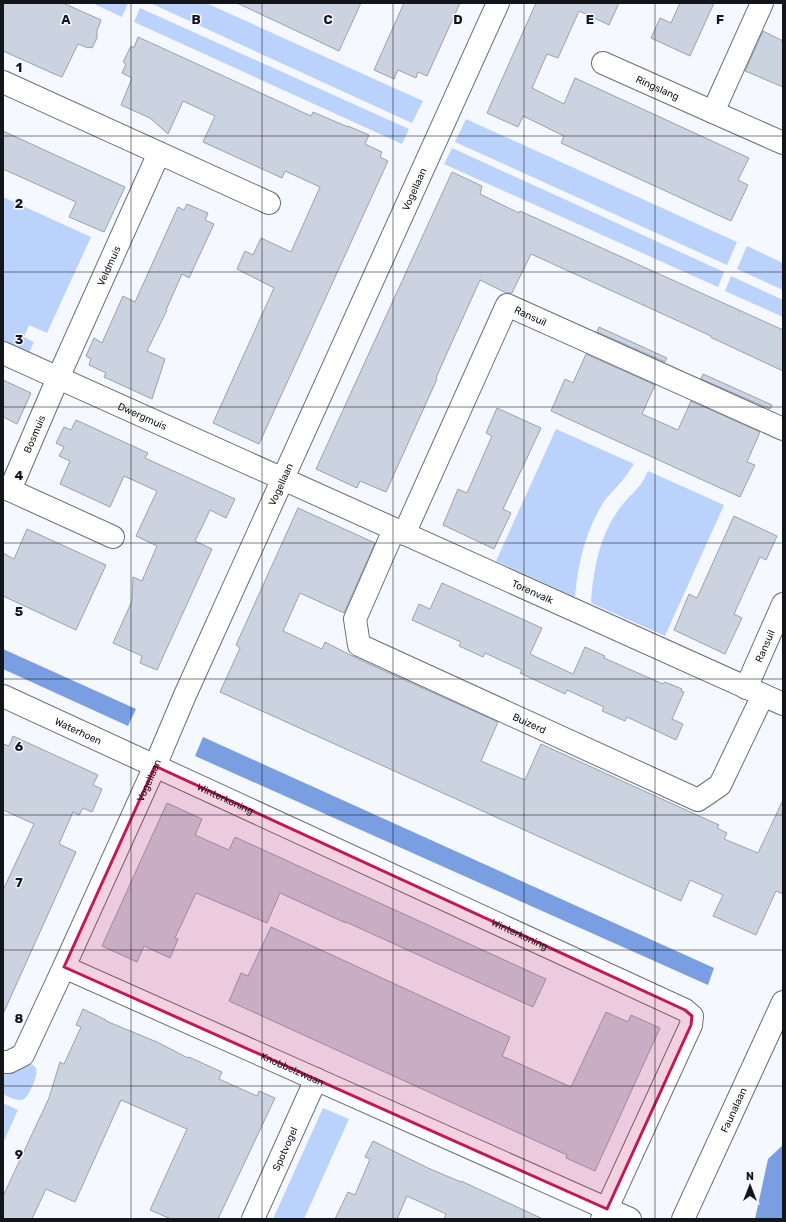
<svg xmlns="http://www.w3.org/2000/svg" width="786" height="1222" viewBox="0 0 786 1222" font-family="Rubik,sans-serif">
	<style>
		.green { fill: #bbd2fd }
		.water { fill: #799ee2 }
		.building { fill: #cbd3e0; stroke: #9aa1ae }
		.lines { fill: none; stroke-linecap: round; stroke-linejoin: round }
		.minor-casing { stroke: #686f7a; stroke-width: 24 }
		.minor { stroke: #fff; stroke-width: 22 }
		.marked { fill: #c2185b; fill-opacity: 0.2; stroke: #c2185b; stroke-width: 3; stroke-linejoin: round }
		.grid { fill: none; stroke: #121519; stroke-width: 1; stroke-opacity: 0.55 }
		.labels { text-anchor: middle; stroke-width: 3; stroke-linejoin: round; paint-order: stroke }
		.street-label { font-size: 10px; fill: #121519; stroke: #f5f8fe }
		.grid-label { font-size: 13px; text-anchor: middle; font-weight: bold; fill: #121519; stroke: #f5f8fe; stroke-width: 3; stroke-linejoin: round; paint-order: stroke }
	</style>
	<rect width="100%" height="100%" fill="#f5f8fe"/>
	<g class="green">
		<polygon points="92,3 128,3 122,17"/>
		<polygon points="150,3 206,3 423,101 412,123"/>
		<polygon points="140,8 409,129 402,144 134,22"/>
		<polygon points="466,119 737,242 727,265 455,142"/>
		<polygon points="452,148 724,272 718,287 444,164"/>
		<polygon points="3,197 91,237 47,333 29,325 24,337 34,342 29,353 3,341"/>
		<polygon points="747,246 783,263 783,290 737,269"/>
		<polygon points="731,276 783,300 783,317 725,291"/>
		<path d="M556,429L634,464C630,470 626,476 621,482C616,489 608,495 603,503C585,532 578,564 575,597L496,561Z"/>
		<path d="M648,471L724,505L665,636L591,603C593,572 599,538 617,512C623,502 633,494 641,484C644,480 646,475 648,471Z"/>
		<path d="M25,1062C29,1064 34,1064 36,1068C39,1074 29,1096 24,1099C17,1102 9,1097 3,1094V1074C13,1074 19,1071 25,1062Z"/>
		<polygon points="3,1103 18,1110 3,1143"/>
		<polygon points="323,1108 349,1119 304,1219 273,1219"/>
	</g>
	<g class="water">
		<polygon points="3,649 136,709 128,726 3,669"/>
		<polygon points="203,737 714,968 708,985 195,756"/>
		<polygon points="783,1145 783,1219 755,1219 768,1159"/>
	</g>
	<g class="building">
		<polygon points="3,3 63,3 101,20 97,31 97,38 92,48 89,47 88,48 78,44 62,77 52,73 3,51"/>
		<polygon points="237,3 361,3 339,51"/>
		<polygon points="404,3 460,3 427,76 418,72 416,78 398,70 394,79 374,70"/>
		<polygon points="536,3 619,3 609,25 579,11 558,58 547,54 532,88 564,104 575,78 749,158 738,180 748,185 731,221 561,143 564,136 523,116 518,127 487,113"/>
		<polygon points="680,3 714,3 690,56 651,38 660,18 671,23"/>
		<polygon points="763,31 783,41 783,87 745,71"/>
		<polygon points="138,37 311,116 313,112 348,127 348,126 369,135 365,144 382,152 380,157 388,161 259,444 213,423 274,288 237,269 245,251 253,255 261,238 291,252 320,187 285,171 282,178 203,142 215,116 183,101 168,134 150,118 121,105 132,78 122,73 126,64 123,62 131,46 134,48"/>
		<polygon points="3,131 125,187 104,232 69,217 76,202 3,169"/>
		<polygon points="452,172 482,186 480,194 519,213 520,211 783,330 783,371 710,337 711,336 531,254 512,293 506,293 480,280 447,353 436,378 437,379 386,492 360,481 357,488 316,469"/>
		<polygon points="187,204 208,213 205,220 214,224 189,278 182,274 166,310 167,310 147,351 165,359 152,399 104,377 106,373 89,365 91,359 86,356 94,338 102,343 123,296 135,302 178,207 184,210"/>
		<polygon points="599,327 667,358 665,362 597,332"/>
		<polygon points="586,354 655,385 642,414 678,430 691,401 760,432 747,462 755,465 740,497 551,411 565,379 573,383"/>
		<polygon points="703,374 772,405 770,409 701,379"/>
		<polygon points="3,380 31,393 17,424 3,417"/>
		<polygon points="497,408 541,428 503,509 511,513 494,549 443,525 458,489 467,493 492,436 486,433"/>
		<polygon points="76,420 148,453 145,458 235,499 226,518 210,510 203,525 195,541 212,549 157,670 140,663 142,656 113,643 132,601 133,577 142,581 157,546 136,536 157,491 124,476 110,507 60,484 70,461 59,456 64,447 56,443 64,427 71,430"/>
		<polygon points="298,508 375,543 344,613 300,593 283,631 322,649 325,642 358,659 498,722 481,761 525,780 541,744 719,825 717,828 727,833 724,839 758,853 783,800 783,894 776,891 756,935 713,916 723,895 690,880 681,901 220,692 240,648 236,645"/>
		<polygon points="734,516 777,536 766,560 760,557 734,614 742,618 725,654 674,630 689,594 697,598"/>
		<polygon points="27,529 106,565 76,630 3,596 3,553 14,559"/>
		<polygon points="442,583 542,628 530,654 573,674 585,647 605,656 604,658 663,684 665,682 682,689 681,691 684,692 672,719 683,724 676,740 627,717 625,721 602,711 604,707 567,690 565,694 520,673 522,670 485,653 483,657 459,646 461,642 412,620 419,604 430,609"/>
		<polygon points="13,736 98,775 93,785 102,789 92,812 83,808 79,815 73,812 59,844 76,852 3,1014 3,890 34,824 3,810 3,744 9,746"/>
		<polygon points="167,803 202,819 195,835 229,850 235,837 546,979 533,1007 346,922 346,923 280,893 267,923 196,893 175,938 178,939 170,958 144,946 137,962 102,946"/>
		<polygon points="271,927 510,1037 502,1056 571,1087 606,1012 628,1022 631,1015 660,1028 595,1171 566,1158 567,1155 229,1001 241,973 248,976"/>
		<polygon points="83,1009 106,1020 106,1021 157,1042 188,1058 189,1057 222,1072 219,1079 257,1096 259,1091 275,1098 218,1219 171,1219 150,1210 187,1129 121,1100 75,1202 46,1189 32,1219 3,1219 3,1196 49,1098 60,1062 64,1064 81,1027 76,1025"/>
		<polygon points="373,1141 428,1168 461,1182 461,1181 543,1219 444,1219 446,1214 407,1196 397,1219 335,1219 348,1192 355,1195 370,1159 365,1157"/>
	</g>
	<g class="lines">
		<defs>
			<g id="minor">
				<polyline points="762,3 713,112 783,143"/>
				<path id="s1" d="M603,63L713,112"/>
				<polyline points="3,82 269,203"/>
				<path id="s2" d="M3,353L783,704"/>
				<polyline points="3,487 113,537"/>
				<path id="s3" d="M10,490L58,378L159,153"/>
				<path id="s4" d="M394,530L355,619L359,645L698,800L720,785L763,695"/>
				<path id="s5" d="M404,534L507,305L783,429"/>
				<path id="s6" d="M746,688L783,604"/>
				<path id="s7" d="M3,696L685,1010L692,1016L691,1025L602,1219"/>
				<path id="s8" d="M64,967L155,766L185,695L498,3"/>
				<path id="s9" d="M3,1062H9L23,1055L64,967L630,1219"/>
				<path id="s10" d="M253,1219L316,1079"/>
				<path id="s11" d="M683,1219L783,1002"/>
			</g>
		</defs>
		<use href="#minor" class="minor-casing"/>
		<use href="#minor" class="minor"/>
	</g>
	<path class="marked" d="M155,766L685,1010L692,1016L691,1025L607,1209L64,967Z"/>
	<path class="grid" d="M131,3V1219M262,3V1219M393,3V1219M524,3V1219M655,3V1219M3,136H783M3,272H783M3,407H783M3,543H783M3,679H783M3,815H783M3,950H783M3,1086H783"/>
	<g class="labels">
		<g class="street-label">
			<text dy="4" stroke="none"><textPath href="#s1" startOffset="60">Ringslang</textPath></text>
			<text dy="4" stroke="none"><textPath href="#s8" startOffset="853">Vogellaan</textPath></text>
			<text dy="4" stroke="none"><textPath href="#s3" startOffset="245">Veldmuis</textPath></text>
			<text dy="4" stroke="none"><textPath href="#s5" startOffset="277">Ransuil</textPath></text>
			<text dy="4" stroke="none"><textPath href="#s2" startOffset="153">Dwergmuis</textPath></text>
			<text dy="4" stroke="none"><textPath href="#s3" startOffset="61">Bosmuis</textPath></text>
			<text dy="4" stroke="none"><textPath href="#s8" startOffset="529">Vogellaan</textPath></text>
			<text dy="4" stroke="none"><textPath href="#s2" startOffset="581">Torenvalk</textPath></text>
			<text dy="4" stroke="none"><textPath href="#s6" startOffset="46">Ransuil</textPath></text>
			<text dy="4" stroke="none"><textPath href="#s4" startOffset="311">Buizerd</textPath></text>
			<text dy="4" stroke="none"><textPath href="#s7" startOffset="83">Waterhoen</textPath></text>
			<text dy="4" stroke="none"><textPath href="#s8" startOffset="205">Vogellaan</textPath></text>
			<text dy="4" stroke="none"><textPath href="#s7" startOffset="245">Winterkoning</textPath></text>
			<text dy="4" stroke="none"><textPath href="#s7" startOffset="569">Winterkoning</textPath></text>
			<text dy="4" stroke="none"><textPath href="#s9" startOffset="369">Knobbelzwaan</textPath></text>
			<text dy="4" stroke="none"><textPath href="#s11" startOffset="120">Faunalaan</textPath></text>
			<text dy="4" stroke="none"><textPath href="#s10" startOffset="77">Spotvogel</textPath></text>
		</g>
	</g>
	<g class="grid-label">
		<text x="66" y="24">A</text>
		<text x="196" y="24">B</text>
		<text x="328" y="24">C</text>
		<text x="458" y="24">D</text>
		<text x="590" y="24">E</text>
		<text x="720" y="24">F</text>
		<text x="19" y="72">1</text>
		<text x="19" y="208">2</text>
		<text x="19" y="344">3</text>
		<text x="19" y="480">4</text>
		<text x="19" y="616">5</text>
		<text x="19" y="751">6</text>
		<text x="19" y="887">7</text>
		<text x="19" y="1023">8</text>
		<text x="19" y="1159">9</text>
	</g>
	<rect width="786" height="1222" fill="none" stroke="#121519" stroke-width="8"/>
	<g transform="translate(750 1186)" stroke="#f5f8fe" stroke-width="3" paint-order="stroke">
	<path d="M0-3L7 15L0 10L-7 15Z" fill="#121519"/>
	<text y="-6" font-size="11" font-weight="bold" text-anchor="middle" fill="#121519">N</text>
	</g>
</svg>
